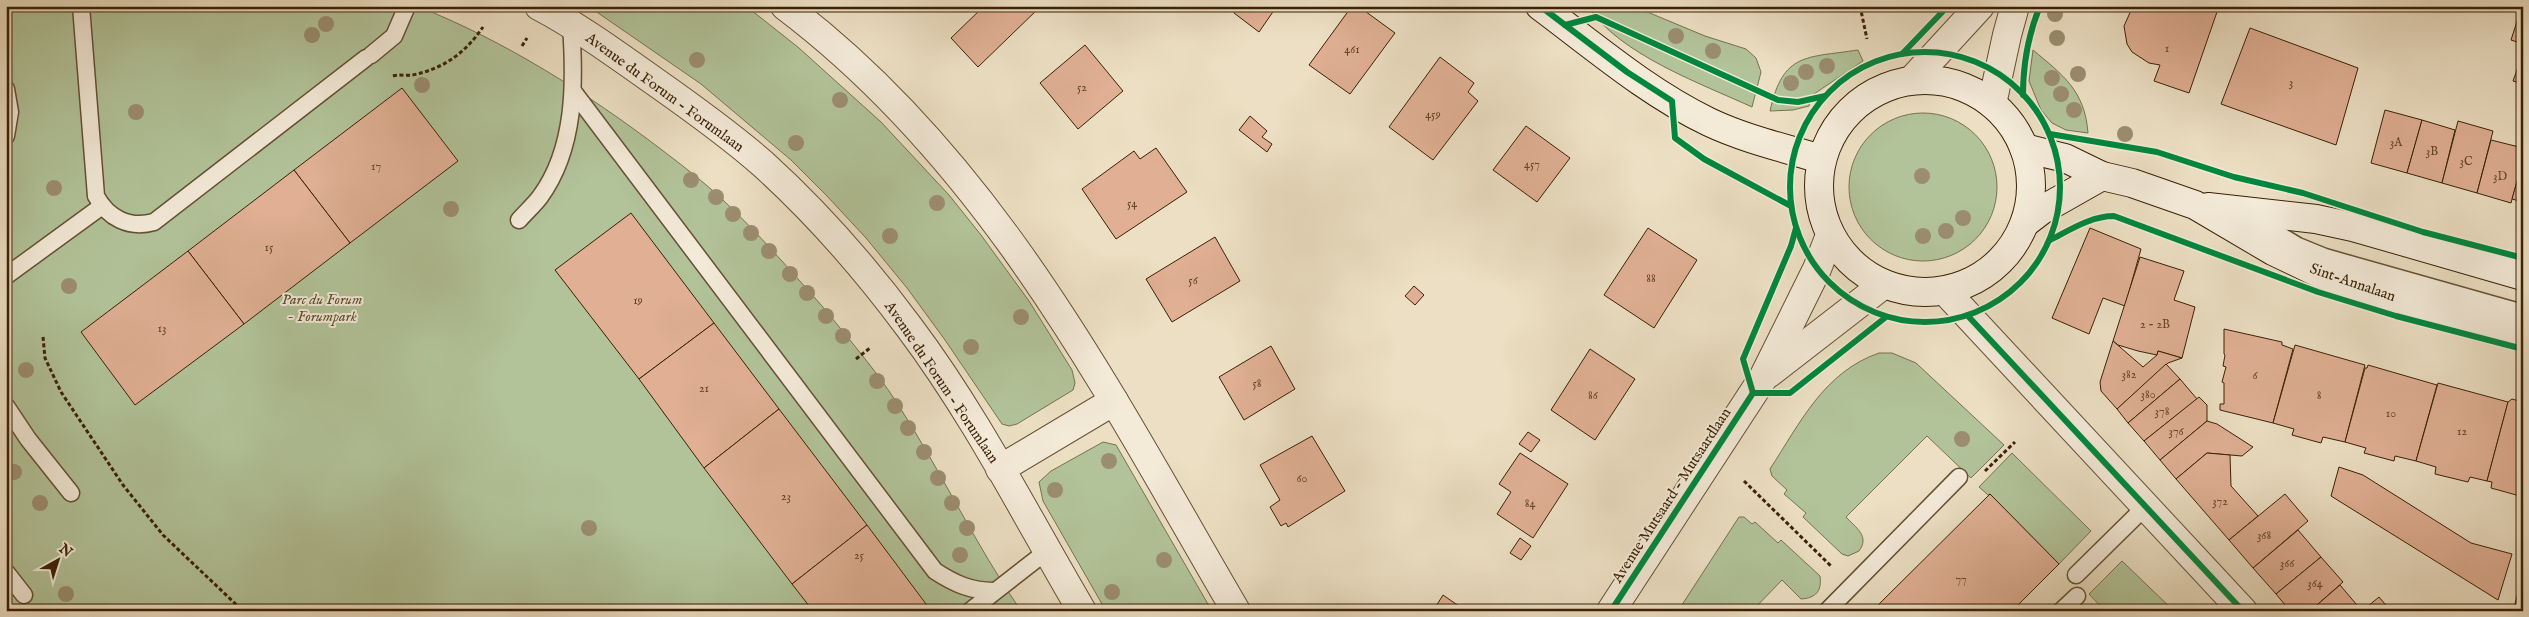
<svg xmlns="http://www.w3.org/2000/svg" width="2529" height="617" viewBox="0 0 2529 617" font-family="'IM FELL English',serif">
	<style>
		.green { fill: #b2c399; stroke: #76724f }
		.building { fill: #e0af94; stroke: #3a2105 }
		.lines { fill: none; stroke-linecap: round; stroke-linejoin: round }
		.service-casing { stroke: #665034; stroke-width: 19 }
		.minor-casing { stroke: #665034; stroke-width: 30 }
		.tertiary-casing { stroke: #665034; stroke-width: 30 }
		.secondary-casing { stroke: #3a2105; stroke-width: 30 }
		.path { stroke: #3a2105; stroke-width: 3; stroke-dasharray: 4 2.5; stroke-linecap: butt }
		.service { stroke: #f3ead8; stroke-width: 16 }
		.minor { stroke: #f3ead8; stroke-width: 28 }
		.tertiary { stroke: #f3ead8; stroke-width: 28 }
		.secondary { stroke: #f3ead8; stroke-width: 28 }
		.cycleway-casing { stroke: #f3ead8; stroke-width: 9 }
		.cycleway { stroke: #00873e; stroke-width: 6 }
		.tree { fill: #9b8d6f }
		.labels { text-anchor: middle; stroke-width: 4; stroke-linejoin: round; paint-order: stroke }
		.number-label { font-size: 12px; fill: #644429 }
		.street-label { font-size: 15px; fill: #3a2105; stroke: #f3ead8 }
		.park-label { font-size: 15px; font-style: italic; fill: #584a2a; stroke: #f3ead8 }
	</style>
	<rect width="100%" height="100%" fill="#ecdfc3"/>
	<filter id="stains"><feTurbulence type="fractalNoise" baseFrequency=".004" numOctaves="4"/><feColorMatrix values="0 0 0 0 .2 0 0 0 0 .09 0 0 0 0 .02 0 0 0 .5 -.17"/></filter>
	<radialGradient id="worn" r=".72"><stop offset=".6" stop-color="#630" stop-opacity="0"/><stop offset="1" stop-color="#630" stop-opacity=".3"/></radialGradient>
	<g class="green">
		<path d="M6,6H417C505,41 587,93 662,150C683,166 704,182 723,200C758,233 790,270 822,306C848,338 875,369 897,403C941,471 975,544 1021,611H6Z"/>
		<polygon points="588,6 746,6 799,48 881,122 949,195 981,235 1029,301 1072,370 1075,383 1073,390 1017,424 1009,426 1002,424 945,340 907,288 866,238 826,195 791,160 701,84"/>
		<path d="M1588,6H1633L1705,36L1746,49L1756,58L1761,72L1752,107C1702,84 1618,54 1588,6Z"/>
		<path d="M1858,50L1863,61L1811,96L1809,106L1793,110L1770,111C1783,52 1806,58 1858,50Z"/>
		<path d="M2033,50C2063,75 2085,91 2088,133L2066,130L2052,123L2041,110L2029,81Z"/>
		<circle cx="1923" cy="187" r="74"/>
		<path d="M1879,353H1892L1916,363L2004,445L1971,478L1927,436L1846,517C1856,528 1870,536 1859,551L1848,556L1842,554L1803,517L1806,513L1784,494L1787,490L1772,476L1770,469C1800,423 1824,372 1879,353Z"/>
		<polygon points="1103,442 1116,445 1212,611 1106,611 1043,501 1039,482 1051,471"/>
		<polygon points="2012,453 2091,531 2059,564 1990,494 1988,495 1979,487"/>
		<path d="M1739,517H1744L1752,524L1755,522L1778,543L1781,540L1820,576C1822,591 1816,598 1801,599L1782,580L1752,611H1678Z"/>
		<polygon points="2122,561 2174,611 2105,611 2089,594"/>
	</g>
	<g class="building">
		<polygon points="980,6 1037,6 1039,8 978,67 951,38 982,8"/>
		<polygon points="1239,6 1277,6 1259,32 1234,13"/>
		<polygon points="1352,6 1358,6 1395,33 1350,94 1309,65"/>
		<polygon points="2133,6 2214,6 2218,9 2189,93 2154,81 2160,65 2149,63 2132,52 2127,44 2124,26"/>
		<polygon points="2520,12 2523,13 2523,44 2511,40"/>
		<polygon points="2250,28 2358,68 2336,145 2221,104"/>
		<polygon points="1085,45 1123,91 1078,129 1040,83"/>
		<polygon points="2523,53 2523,84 2513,81"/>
		<polygon points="1440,57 1474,83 1468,92 1478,101 1433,160 1389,127"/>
		<polygon points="402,88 458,161 350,243 294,170"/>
		<polygon points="2385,110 2422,120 2407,173 2371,163"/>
		<polygon points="1250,116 1267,131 1262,137 1272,144 1267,152 1239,130"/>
		<polygon points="2422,120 2455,130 2442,183 2407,173"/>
		<polygon points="2458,121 2493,131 2477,193 2442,183"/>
		<polygon points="1526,126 1570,158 1537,202 1493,170"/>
		<polygon points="2491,140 2523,148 2523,160 2511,203 2477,193"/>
		<polygon points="1156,148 1187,192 1116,239 1082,189 1134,151 1140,159"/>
		<polygon points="2523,160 2523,202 2512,199"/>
		<polygon points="294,170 350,243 244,324 188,251"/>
		<polygon points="631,213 714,323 639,379 555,270"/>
		<polygon points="1648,228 1697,260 1654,328 1604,295"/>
		<polygon points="2090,228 2141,249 2125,306 2103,298 2089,334 2052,318"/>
		<polygon points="1215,237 1240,281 1172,322 1146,279"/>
		<polygon points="188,251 244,324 135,405 81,332"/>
		<polygon points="2140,257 2184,271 2174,300 2195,307 2182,358 2158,351 2157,355 2138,351 2118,345 2113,341"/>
		<polygon points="1414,286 1424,295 1415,305 1405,296"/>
		<polygon points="714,323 779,409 704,468 639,379"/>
		<polygon points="2224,329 2282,342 2282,345 2293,349 2273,423 2220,410 2220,404 2224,404 2224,383 2222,382 2226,367 2223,366 2225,355 2224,354"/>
		<polygon points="2113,341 2143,367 2157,355 2158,351 2182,358 2168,363 2117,409 2101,391 2100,382"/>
		<polygon points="2295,345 2365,365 2345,442 2323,437 2321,443 2292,435 2294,429 2273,423"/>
		<polygon points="1271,346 1295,389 1244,420 1219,377"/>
		<polygon points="1590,349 1635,379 1595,440 1551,410"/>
		<polygon points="2166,364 2180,379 2128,423 2117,409"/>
		<polygon points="2368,365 2437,385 2416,461 2395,456 2394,461 2364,453 2366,448 2345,442 2365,368 2367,368"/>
		<polygon points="2180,379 2197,399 2144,441 2128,423"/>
		<polygon points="2438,383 2508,402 2487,481 2470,477 2468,482 2435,474 2436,467 2416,461"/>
		<polygon points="2199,397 2207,405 2207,421 2160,460 2144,441"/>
		<polygon points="2512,399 2523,402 2523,491 2521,490 2520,496 2491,488 2492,482 2487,481 2508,402"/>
		<polygon points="779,409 867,525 792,584 704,468"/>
		<polygon points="2207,421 2217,424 2253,447 2242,456 2207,453 2176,479 2160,460"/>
		<polygon points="1528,432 1540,440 1531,452 1519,444"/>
		<polygon points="1312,436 1345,491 1288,527 1286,523 1281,526 1270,507 1280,500 1260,465"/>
		<polygon points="1520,453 1568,484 1533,538 1497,514 1511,492 1499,484"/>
		<polygon points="2207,453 2230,455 2231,486 2258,516 2229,540 2176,479"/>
		<polygon points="2339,467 2363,475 2471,543 2512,554 2498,600 2331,496"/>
		<polygon points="1990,494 2059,564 2012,611 1872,611"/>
		<polygon points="2285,494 2308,521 2253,568 2229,540"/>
		<polygon points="867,525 929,608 926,611 813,611 792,584"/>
		<polygon points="2298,530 2321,557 2276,594 2253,568"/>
		<polygon points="1520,538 1531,546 1521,560 1510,553"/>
		<polygon points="2321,557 2343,582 2310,611 2290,611 2276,594"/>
		<polygon points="2340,585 2362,611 2310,611"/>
		<polygon points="2518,592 2523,593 2523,610 2514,608"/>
		<polygon points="1443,595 1466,611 1433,611"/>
		<polygon points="2379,597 2391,611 2362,611"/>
	</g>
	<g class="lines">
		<defs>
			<g id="service">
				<path d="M81,6L96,196C108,218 129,229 154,222L366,58"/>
				<polyline points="371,55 394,36 407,6"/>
				<polyline points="6,89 10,112 6,136"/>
				<path d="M573,91L935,571C955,584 971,591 994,591"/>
				<polyline points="2248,216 2298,246 2325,257 2523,313"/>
				<path d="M519,220C526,212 534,205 540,197C576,148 575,81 571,25"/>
				<polyline points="6,276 102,206"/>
				<polyline points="6,406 28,439 71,493"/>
				<polyline points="6,572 24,595"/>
				<polyline points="2076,575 2146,506"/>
				<polyline points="970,611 1047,551"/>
				<polyline points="1827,611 1959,477"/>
				<polyline points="2061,611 2077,596"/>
			</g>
			<g id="minor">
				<path d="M539,6C579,27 617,55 654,81C691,107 729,134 763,164C817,213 866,269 909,327C976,416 1026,516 1082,611"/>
				<path d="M785,6C992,162 1108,392 1236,611"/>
				<polyline points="1912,80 1980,6"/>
				<polyline points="1992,104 2007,35 2015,6"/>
				<polyline points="1946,292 2243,611"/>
				<polyline points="1000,469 1114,401"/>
			</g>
			<g id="tertiary">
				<polyline points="1768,374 1883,285"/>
				<polyline points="1611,611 1763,378 1817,269 1830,235"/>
			</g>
			<g id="secondary">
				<path d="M1540,6C1595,47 1647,92 1709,122C1745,139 1784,148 1821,159"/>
				<circle cx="1925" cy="186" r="106"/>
				<polyline points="2024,148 2065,158 2102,176 2132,183 2195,205 2273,251 2321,274 2353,286 2523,332"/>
				<polyline points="2208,207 2316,219 2353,227 2523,276"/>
				<polyline points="2025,223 2042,210 2102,176"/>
			</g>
		</defs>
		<use href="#service" class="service-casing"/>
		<use href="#minor" class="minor-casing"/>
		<use href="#tertiary" class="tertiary-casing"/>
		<use href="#secondary" class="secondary-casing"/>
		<g class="path">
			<polyline points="1860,6 1867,39"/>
			<polyline points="522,46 527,38"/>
			<path d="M393,76C399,74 406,76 412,75C444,69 466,52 483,27"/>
			<polyline points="43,337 45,358 61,392 123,485 163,535 243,611"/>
			<polyline points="856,359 870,348"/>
			<polyline points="1985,471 2015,442"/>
			<polyline points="1744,481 1832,567"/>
		</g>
		<use href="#service" class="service"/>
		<use href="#minor" class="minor"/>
		<use href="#tertiary" class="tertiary"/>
		<use href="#secondary" class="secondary"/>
		<defs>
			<g id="cycleway">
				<polyline points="1540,6 1627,72 1672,101 1675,138 1704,159 1791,206"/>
				<polyline points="1565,25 1596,17 1778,100 1798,102 1825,96"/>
				<circle cx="1925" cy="187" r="135"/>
				<polyline points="1902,54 1948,6"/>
				<path d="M2023,95C2023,65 2028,35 2040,6"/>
				<polyline points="2050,134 2157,152 2234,177 2303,193 2423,232 2523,258"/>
				<path d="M2050,240C2070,230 2091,216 2114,216L2318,292L2396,316L2523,349"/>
				<polyline points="1968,316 2243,611"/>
				<polyline points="1753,393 1743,359 1791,246 1796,228"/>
				<polyline points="1753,393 1790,393 1886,317"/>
				<polyline points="1611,611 1753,393"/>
			</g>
		</defs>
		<use href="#cycleway" class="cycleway-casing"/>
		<use href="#cycleway" class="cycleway"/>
	</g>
	<g class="tree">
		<circle cx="2055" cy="14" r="8"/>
		<circle cx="326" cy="24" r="8"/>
		<circle cx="312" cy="35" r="8"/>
		<circle cx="1676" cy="36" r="8"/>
		<circle cx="2057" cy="38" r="8"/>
		<circle cx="1713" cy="51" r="8"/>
		<circle cx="697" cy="60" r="8"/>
		<circle cx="1827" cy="66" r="8"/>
		<circle cx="1806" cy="72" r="8"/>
		<circle cx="2078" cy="74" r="8"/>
		<circle cx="2052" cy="78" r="8"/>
		<circle cx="1791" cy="83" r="8"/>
		<circle cx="422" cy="85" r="8"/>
		<circle cx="2061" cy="94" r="8"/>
		<circle cx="840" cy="100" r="8"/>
		<circle cx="2074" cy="110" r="8"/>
		<circle cx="136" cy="112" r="8"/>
		<circle cx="2125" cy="134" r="8"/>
		<circle cx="796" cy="143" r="8"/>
		<circle cx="1922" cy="176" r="8"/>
		<circle cx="691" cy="180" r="8"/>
		<circle cx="54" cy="188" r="8"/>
		<circle cx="716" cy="197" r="8"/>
		<circle cx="937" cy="203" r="8"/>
		<circle cx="451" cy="209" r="8"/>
		<circle cx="733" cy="214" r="8"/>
		<circle cx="1963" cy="218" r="8"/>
		<circle cx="1946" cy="231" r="8"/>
		<circle cx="751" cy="233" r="8"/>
		<circle cx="890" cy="236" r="8"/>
		<circle cx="1923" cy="236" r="8"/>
		<circle cx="769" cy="251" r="8"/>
		<circle cx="790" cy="274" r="8"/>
		<circle cx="69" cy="286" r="8"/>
		<circle cx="807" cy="293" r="8"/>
		<circle cx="826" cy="316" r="8"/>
		<circle cx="1021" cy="317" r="8"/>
		<circle cx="843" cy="336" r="8"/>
		<circle cx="971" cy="347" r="8"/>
		<circle cx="26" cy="370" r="8"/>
		<circle cx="877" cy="381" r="8"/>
		<circle cx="895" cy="406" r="8"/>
		<circle cx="908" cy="428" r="8"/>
		<circle cx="1962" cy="439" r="8"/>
		<circle cx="924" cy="452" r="8"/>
		<circle cx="1109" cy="461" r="8"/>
		<circle cx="14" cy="472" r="8"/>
		<circle cx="938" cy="478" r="8"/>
		<circle cx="1055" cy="490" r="8"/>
		<circle cx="40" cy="503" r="8"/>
		<circle cx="952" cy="503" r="8"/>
		<circle cx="589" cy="528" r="8"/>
		<circle cx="967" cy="528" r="8"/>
		<circle cx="960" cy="555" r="8"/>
		<circle cx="1164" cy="560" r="8"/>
		<circle cx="1112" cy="592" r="8"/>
		<circle cx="66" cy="594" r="8"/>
	</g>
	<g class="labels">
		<g class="number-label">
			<text x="2167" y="52">1</text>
			<text x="1352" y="53">461</text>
			<text x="2291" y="86">3</text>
			<text x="1082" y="91">52</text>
			<text x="1433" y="118">459</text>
			<text x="2396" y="146">3A</text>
			<text x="2432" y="155">3B</text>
			<text x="2466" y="165">3C</text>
			<text x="1532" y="168">457</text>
			<text x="376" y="170">17</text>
			<text x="2500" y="180">3D</text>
			<text x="1132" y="207">54</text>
			<text x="269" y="251">15</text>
			<text x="1651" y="282">88</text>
			<text x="1193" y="284">56</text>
			<text x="638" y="304">19</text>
			<text x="2155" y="328">2 - 2B</text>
			<text x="162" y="332">13</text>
			<text x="2129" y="378">382</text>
			<text x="2255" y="379">6</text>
			<text x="1257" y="387">58</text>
			<text x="704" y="392">21</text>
			<text x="2148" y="398">380</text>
			<text x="1593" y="399">86</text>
			<text x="2319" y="399">8</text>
			<text x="2162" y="415">378</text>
			<text x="2391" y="417">10</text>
			<text x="2176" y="435">376</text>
			<text x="2462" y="435">12</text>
			<text x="1302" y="482">60</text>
			<text x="786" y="500">23</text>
			<text x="2220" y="505">372</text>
			<text x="1530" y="507">84</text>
			<text x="2264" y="539">368</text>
			<text x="859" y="559">25</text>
			<text x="2287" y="567">366</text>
			<text x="1961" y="583">77</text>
			<text x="2315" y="587">364</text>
		</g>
		<g class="street-label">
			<text transform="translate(665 92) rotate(36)" y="5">Avenue du Forum - Forumlaan</text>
			<text transform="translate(2353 282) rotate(19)" y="5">Sint-Annalaan</text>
			<text transform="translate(942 382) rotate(56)" y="5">Avenue du Forum - Forumlaan</text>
			<text transform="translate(1671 495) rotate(-57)" y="5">Avenue Mutsaard - Mutsaardlaan</text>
		</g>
		<g class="park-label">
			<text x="322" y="304">Parc du Forum<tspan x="322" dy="17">- Forumpark</tspan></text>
		</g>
	</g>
	<rect width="2529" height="617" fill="none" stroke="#ecdfc3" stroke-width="25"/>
	<rect x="8" y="8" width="2514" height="602" fill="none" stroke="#3a2105" stroke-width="2.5"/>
	<rect x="12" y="12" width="2504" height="592" fill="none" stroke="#3a2105"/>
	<g transform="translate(58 560) rotate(39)" stroke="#f3ead8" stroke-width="4" paint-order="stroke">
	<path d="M0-4L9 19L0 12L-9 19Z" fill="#3a2105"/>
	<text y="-8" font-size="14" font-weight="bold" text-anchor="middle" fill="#3a2105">N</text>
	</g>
	<rect width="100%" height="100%" filter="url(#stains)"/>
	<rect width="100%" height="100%" fill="url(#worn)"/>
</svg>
